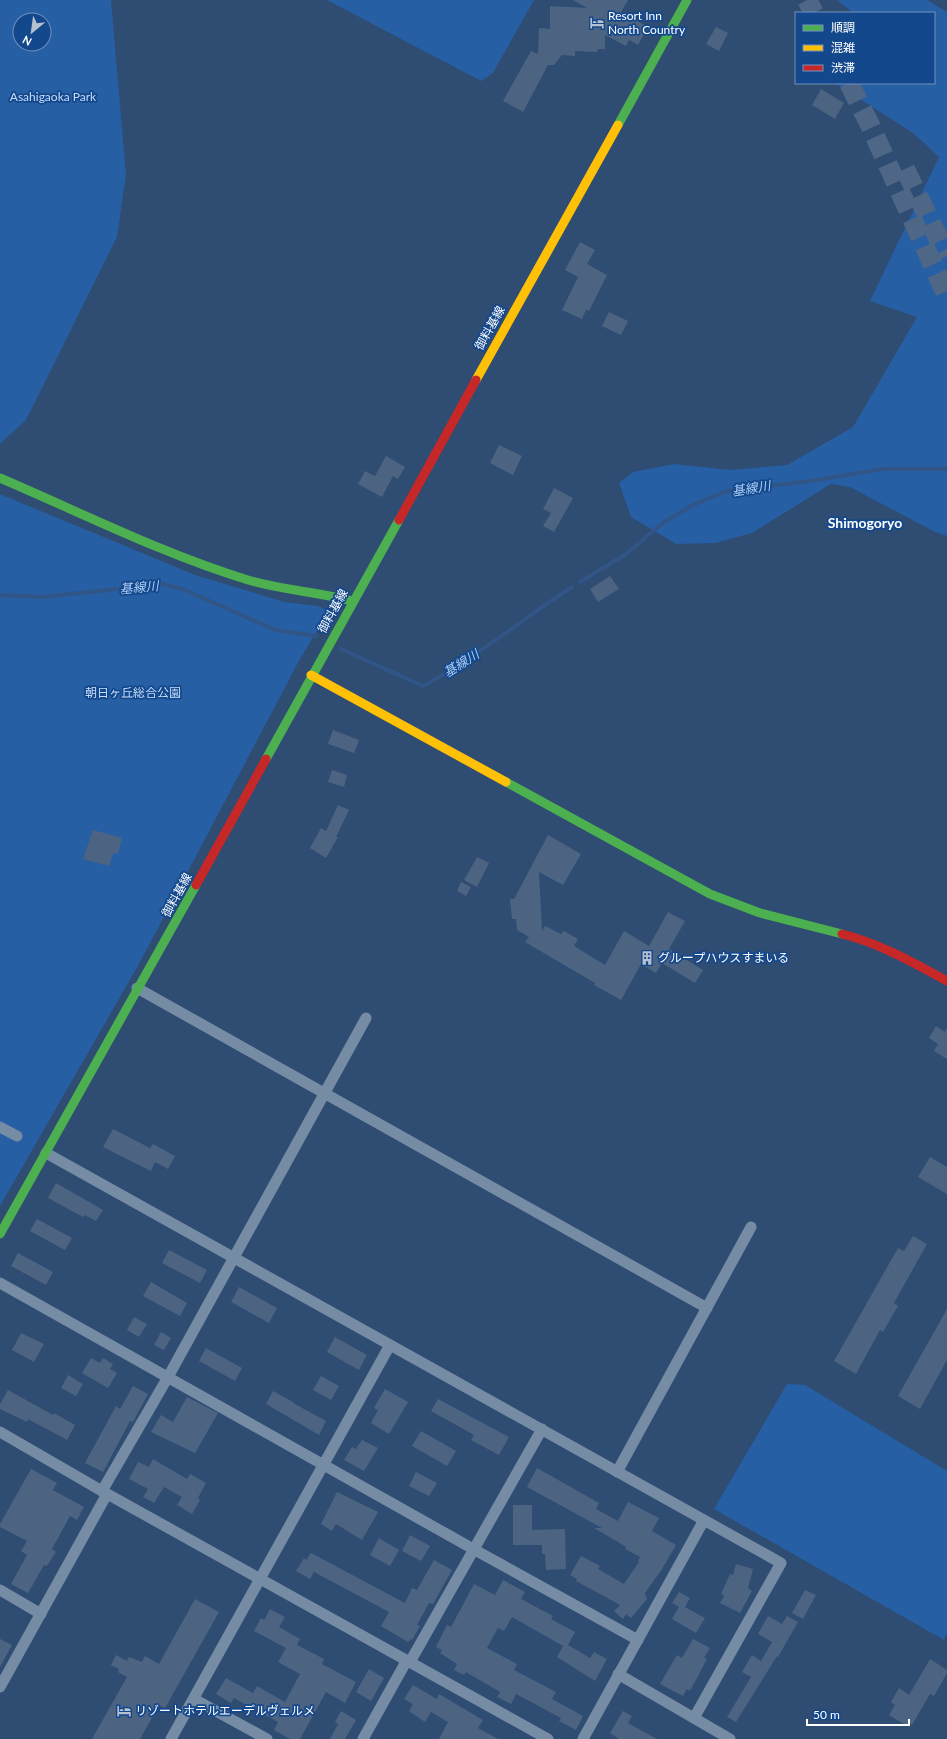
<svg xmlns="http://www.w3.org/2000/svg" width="947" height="1739" viewBox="0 0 947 1739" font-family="Lato,'Noto Sans JP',sans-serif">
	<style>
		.green { fill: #275fa4; fill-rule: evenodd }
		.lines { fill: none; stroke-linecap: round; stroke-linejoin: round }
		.stream { stroke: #305586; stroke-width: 4 }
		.building { fill: #4c6482 }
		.highway-tunnel { stroke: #4e6787; stroke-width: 20; stroke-dasharray: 20 10; stroke-linecap: butt }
		.street { stroke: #768ca5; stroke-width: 11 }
		.fast { stroke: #4caf50; stroke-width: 9 }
		.slow { stroke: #ffc107; stroke-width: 9 }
		.jam { stroke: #c62828; stroke-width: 9 }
		.labels { text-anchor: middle; stroke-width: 3.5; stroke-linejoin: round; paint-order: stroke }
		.poi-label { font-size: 12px; fill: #fff; stroke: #14488d; text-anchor: start }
		.park-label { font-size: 12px; fill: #c4ddfc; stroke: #14488d }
		.street-label { font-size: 12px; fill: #fff; stroke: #14488d }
		.water-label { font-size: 13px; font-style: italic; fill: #aacdf7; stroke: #14488d }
		.quarter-label { font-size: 14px; font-weight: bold; fill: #fff; stroke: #14488d }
	</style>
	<rect width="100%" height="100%" fill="#2f4c72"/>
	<g class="green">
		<path d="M0,0H111L126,175L117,237L26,420L0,444ZM20,20H44V44H20Z"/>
		<polygon points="327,0 534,0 493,73 481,81"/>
		<polygon points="837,0 927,0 947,12 947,536 935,532 850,487 831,484 752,533 715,543 676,544 631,517 619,483 633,472 674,464 730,470 787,465 853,427 917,317 870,301 939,157 913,133 835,83 934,83 934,13 850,13 850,10"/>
		<polygon points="0,494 195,575 285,602 318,606 329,611 300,659 139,964 0,1206"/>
		<polygon points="787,1384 805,1385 947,1471 947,1634 944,1640 714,1509"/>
	</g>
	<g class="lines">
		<g class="stream">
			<polyline points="580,582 626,554 664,522 693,505 727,491 811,481 883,469 947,469"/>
			<polyline points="0,595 42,597 164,584 185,590 275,630 317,636"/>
			<path d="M341,649L423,686C476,658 522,619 572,587"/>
		</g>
	</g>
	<g class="building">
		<polygon points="573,0 628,0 621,12 648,27 638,45 629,40 626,46 605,35 605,49 598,49 597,52 575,51 575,56 562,55 554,65 548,65 523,112 503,101 531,51 538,54 539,28 550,29 550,6 587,8"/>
		<polygon points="716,27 728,33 719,51 706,44"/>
		<polygon points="821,89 844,103 835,119 812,105"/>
		<polygon points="580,242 595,250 587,264 607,275 589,311 586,310 582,319 562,310 578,277 565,270"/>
		<polygon points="609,312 628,321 621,335 602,326"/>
		<polygon points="499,445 522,456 513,475 490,463"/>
		<polygon points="386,456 405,467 398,479 393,476 382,497 358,484 365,471 375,476"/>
		<polygon points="554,488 573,498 554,532 543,526 551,513 543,509"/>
		<polygon points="610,576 619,589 598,602 590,589"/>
		<polygon points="333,730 359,740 354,753 328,744"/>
		<polygon points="332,770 347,775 344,787 328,782"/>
		<polygon points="338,805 349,810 336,837 338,837 326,858 310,848 321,828 326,831"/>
		<polygon points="93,830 122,838 118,854 113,853 109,866 83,859"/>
		<polygon points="548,835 581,854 563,885 539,872 542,931 545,926 561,934 564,931 578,939 574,946 605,965 624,931 649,946 668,912 685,921 669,949 703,970 695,983 662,963 656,973 641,964 621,1000 594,985 595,983 525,942 529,937 517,930 516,919 512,919 510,899 514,899"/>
		<polygon points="477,857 489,863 477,887 464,880"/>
		<polygon points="461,882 471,887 466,896 457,891"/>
		<polygon points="936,1026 945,1032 947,1028 947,1059 934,1051 938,1044 929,1038"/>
		<polygon points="113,1129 150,1148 153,1144 175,1156 168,1169 155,1162 151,1171 103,1147"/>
		<polygon points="930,1157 947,1167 947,1194 918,1177"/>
		<polygon points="56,1183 103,1210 96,1221 85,1215 83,1217 48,1198"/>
		<polygon points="37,1219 72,1238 65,1250 30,1231"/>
		<polygon points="913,1236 927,1244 894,1303 898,1306 883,1332 880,1330 856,1374 834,1361 898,1248 904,1251"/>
		<polygon points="169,1250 207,1270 200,1283 162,1263"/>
		<polygon points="18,1253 53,1272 46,1285 11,1266"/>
		<polygon points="151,1282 187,1303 180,1316 143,1296"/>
		<polygon points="239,1287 277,1308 269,1323 231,1302"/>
		<polygon points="947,1309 947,1360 920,1409 898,1396"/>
		<polygon points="134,1317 147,1324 139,1337 127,1330"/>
		<polygon points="161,1332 171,1338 164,1350 154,1345"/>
		<polygon points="21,1333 44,1344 34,1362 12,1350"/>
		<polygon points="335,1337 367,1355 359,1370 327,1352"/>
		<polygon points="206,1348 242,1368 235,1381 199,1361"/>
		<polygon points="91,1358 100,1363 103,1358 113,1364 110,1369 117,1373 108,1388 82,1373"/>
		<polygon points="68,1375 83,1384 76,1396 61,1388"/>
		<polygon points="321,1376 339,1386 331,1400 313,1390"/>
		<polygon points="133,1386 148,1394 133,1422 130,1421 103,1472 85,1463 116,1406 120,1409"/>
		<polygon points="385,1389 408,1402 389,1434 371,1423 378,1410 374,1408"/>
		<polygon points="8,1390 53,1415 54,1413 75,1425 67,1440 28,1419 27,1422 0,1409 0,1404"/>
		<polygon points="273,1391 293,1402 293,1403 326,1421 319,1435 266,1404"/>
		<polygon points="187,1397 218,1413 195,1453 151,1432 161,1415 173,1422"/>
		<polygon points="438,1399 509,1437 499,1455 471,1440 474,1435 431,1411"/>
		<polygon points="421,1431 456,1451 447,1466 412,1446"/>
		<polygon points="362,1440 378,1448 364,1471 344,1460 352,1447 356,1449"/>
		<polygon points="153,1459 187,1479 190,1474 206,1483 198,1498 200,1500 192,1514 177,1505 182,1497 164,1487 154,1503 143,1497 148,1489 129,1479 138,1462 149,1467"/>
		<polygon points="537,1468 599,1503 596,1509 618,1521 628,1502 659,1518 652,1531 676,1545 662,1569 645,1593 647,1599 631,1618 626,1614 623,1619 614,1611 620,1605 576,1581 577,1579 570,1575 581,1556 600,1566 598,1569 624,1584 639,1562 638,1561 640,1557 625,1549 626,1547 618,1542 594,1528 602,1528 527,1487"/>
		<polygon points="31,1469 57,1483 53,1490 84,1507 77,1520 70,1516 52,1549 56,1552 47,1566 44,1565 28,1593 11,1584 27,1555 21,1551 27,1541 0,1527 0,1524"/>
		<polygon points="416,1472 437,1483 429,1496 409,1486"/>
		<polygon points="337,1492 378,1512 362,1540 336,1524 332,1531 321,1524"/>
		<polygon points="513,1505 532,1505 532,1530 565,1529 566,1569 546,1570 545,1554 542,1554 542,1545 513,1545"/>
		<polygon points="410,1535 430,1546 421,1561 402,1551"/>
		<polygon points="379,1538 399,1550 390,1566 370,1555"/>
		<polygon points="311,1553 405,1603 412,1588 417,1590 434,1560 452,1570 433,1604 429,1603 417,1625 420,1626 412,1640 411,1639 408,1642 381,1626 389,1612 314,1572 310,1579 296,1571 304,1558 306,1560"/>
		<polygon points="736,1564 753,1569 748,1588 752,1591 740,1613 720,1603 724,1596 721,1594 730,1574 733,1575"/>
		<polygon points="503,1580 525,1592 521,1599 553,1616 551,1619 575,1632 568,1645 590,1658 594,1652 607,1659 595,1681 557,1657 563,1646 512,1617 504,1631 498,1628 487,1648 517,1664 514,1670 556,1692 552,1699 583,1716 576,1730 559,1721 561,1718 516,1694 511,1704 497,1697 500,1692 466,1672 464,1675 454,1670 457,1664 440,1653 442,1650 436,1647 447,1625 451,1627 474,1584 495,1595"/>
		<polygon points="805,1590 816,1595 803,1619 792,1613"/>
		<polygon points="679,1592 690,1598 685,1607 705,1618 696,1633 672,1619 679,1607 672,1603"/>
		<polygon points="195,1599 219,1612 165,1708 159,1705 140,1739 92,1739 127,1677 118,1672 119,1669 111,1665 116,1655 127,1661 129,1657 142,1662 145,1656 159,1664"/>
		<polygon points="270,1609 285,1617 279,1627 300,1639 297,1645 324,1659 322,1664 356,1682 345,1703 326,1692 300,1739 290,1739 274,1730 278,1722 234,1698 231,1703 216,1694 226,1678 253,1693 257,1686 285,1702 300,1674 278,1662 286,1648 254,1631 261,1618 264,1620"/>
		<polygon points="768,1616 782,1624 787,1616 798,1622 778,1657 777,1656 736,1722 727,1717 751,1677 742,1672 752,1655 761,1661 772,1642 758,1634"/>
		<polygon points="0,1639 12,1645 0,1667"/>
		<polygon points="693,1639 710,1648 704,1658 707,1659 690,1691 687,1689 683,1696 660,1684 677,1655 682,1658"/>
		<polygon points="930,1659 947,1670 947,1673 934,1696 930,1694 912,1725 909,1723 907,1726 889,1715 895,1705 891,1702 899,1688 909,1695"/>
		<polygon points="369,1669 384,1678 371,1701 356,1692"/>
		<polygon points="413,1685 437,1699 439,1694 483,1720 478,1728 498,1739 439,1739 448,1722 431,1712 425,1722 409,1711 413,1704 404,1699"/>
		<polygon points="341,1711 356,1720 345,1739 330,1739 338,1724 335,1722"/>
		<polygon points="623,1711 632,1716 628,1723 657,1739 619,1739 610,1733"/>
	</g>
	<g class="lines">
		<g class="highway-tunnel">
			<polyline points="807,0 814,13"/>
			<polyline points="849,83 870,125 947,296"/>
			<polyline points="905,169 947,256"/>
		</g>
		<g class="street">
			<polyline points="137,988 707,1308"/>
			<polyline points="0,1127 17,1136"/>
			<polyline points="46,1153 781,1563 694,1718"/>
			<polyline points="0,1283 475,1550 638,1640"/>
			<polyline points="0,1432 102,1491 548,1739"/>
			<polyline points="617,1472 751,1227"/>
			<polyline points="102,1491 168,1377 366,1018"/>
			<polyline points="0,1590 41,1614"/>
			<polyline points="410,1662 542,1429"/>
			<polyline points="618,1674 730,1739"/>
			<polyline points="0,1687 107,1494"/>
			<polyline points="194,1699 267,1739"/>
			<polyline points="171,1739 390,1345"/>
			<polyline points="363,1739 407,1660"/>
			<polyline points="583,1739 704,1520"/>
		</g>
		<g class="fast">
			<polyline points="618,125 687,0"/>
			<path d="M0,478C82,513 163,554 248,580C282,590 317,592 352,601"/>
			<polyline points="266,759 399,520"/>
			<polyline points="506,782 710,894 760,913 842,934"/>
			<polyline points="0,1234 196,885"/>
		</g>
		<g class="slow">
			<polyline points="476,380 618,125"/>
			<polyline points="311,675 506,782"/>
		</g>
		<g class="jam">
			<polyline points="399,520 476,380"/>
			<polyline points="196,885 266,759"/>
			<path d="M842,934C879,943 914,963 947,981"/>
		</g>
	</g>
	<defs>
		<symbol id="hotel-bare" viewBox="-9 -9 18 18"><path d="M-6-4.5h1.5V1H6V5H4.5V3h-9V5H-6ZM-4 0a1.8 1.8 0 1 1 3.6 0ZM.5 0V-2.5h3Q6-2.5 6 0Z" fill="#b6c0ce" stroke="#14488d" stroke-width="2.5" paint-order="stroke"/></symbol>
		<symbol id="building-bare" viewBox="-9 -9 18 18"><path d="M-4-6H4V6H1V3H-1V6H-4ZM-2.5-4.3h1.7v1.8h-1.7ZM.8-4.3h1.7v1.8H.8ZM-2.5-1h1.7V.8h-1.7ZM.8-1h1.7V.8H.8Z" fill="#b6c0ce" stroke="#14488d" stroke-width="2.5" paint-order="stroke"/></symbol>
	</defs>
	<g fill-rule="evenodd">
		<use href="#hotel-bare" x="587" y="13" width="20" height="20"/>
		<use href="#building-bare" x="637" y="948" width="20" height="20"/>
		<use href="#hotel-bare" x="114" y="1701" width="20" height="20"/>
	</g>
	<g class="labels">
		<g class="poi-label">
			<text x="608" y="20">Resort Inn<tspan x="608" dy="14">North Country</tspan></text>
			<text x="658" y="962">グループハウスすまいる</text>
			<text x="135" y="1715">リゾートホテルエーデルヴェルメ</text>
		</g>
		<g class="park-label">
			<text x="53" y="101">Asahigaoka Park</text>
			<text x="133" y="697">朝日ヶ丘総合公園</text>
		</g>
		<g class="street-label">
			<text transform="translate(490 328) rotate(-61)" y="4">御料基線</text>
			<text transform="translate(333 611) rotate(-61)" y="4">御料基線</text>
			<text transform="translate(177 895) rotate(-61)" y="4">御料基線</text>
		</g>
		<g class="water-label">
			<text transform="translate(751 488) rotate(-9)" y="5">基線川</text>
			<text transform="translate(139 587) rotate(-5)" y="5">基線川</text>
			<text transform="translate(461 663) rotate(-33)" y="5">基線川</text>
		</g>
		<g class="quarter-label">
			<text x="865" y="528">Shimogoryo</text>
		</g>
	</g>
	<rect x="795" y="12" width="140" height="72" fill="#14488d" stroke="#7291bb"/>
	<rect x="803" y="25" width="20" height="6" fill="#4caf50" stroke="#7291bb"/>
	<text x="831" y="32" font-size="12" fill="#ffffff">順調</text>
	<rect x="803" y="45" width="20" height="6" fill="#ffc107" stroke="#7291bb"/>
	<text x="831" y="52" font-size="12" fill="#ffffff">混雑</text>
	<rect x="803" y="65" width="20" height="6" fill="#c62828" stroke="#7291bb"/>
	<text x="831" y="72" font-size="12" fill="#ffffff">渋滞</text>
	<g transform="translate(32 32) rotate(209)"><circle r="19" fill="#14488d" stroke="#7291bb"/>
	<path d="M0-3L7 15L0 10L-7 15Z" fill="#b6c0ce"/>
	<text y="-6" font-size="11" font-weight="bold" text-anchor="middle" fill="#ffffff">N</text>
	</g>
	<path d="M807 1719v6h102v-6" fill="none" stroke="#ffffff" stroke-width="2"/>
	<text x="813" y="1719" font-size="12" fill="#ffffff" stroke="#14488d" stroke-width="3" paint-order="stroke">50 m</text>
</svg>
